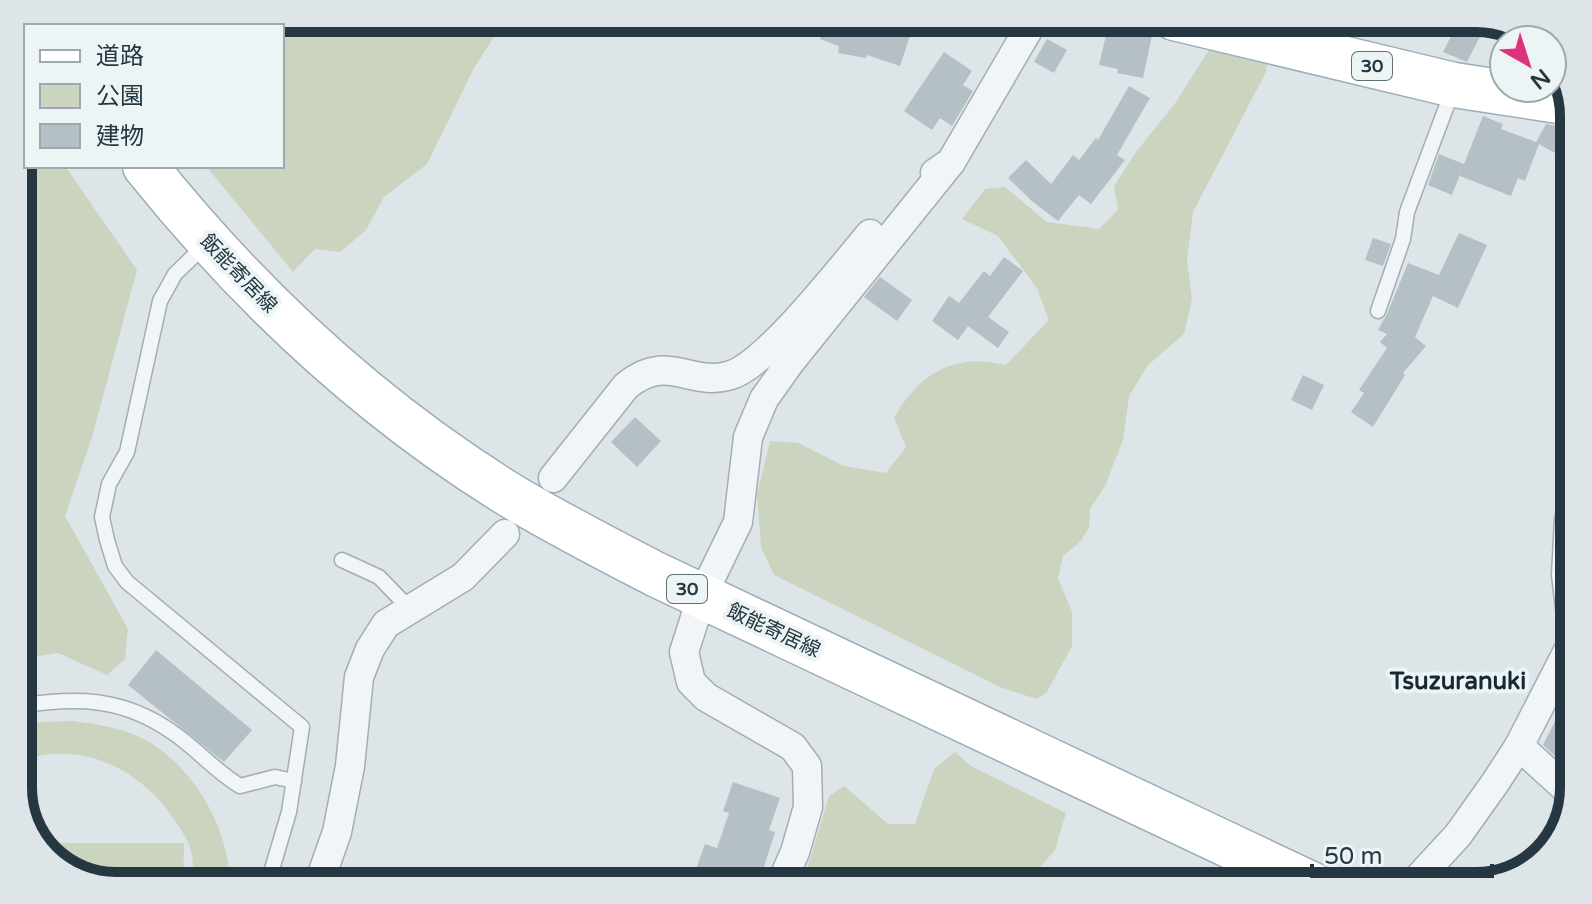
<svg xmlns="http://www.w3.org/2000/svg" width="1592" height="904" viewBox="0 0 1592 904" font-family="'Varela Round','Noto Sans JP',sans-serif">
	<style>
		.green { fill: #cad4be }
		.building { fill: #b4c0c6 }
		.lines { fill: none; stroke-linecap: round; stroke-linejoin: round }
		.lane-casing { stroke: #a2aeb3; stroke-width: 17 }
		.street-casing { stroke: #a2aeb3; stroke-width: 31 }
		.primary-casing { stroke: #9baeb6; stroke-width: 47 }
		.lane { stroke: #f1f5f7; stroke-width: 14 }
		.street { stroke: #f1f5f7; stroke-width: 28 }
		.primary { stroke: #fff; stroke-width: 44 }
		.labels { text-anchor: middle; stroke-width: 8; stroke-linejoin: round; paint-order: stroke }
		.shield { fill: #edf4f6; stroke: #617077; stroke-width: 2 }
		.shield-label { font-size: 18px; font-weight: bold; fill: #253841 }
		.street-label { font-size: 20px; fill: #253841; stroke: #edf4f6 }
		.quarter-label { font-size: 24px; font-weight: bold; fill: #172832; stroke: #edf4f6 }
		.rim { fill: none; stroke: #253841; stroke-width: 10 }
	</style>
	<rect width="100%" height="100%" fill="#dde5e9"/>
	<g class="green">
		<polygon points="115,18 506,18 474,68 427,164 384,197 366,230 340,252 315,249 293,272 206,166 282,166 282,26 119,26"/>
		<path d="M1229,18H1273L1266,72L1193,212L1187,260L1192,299L1184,334L1148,365L1129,396L1123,440L1105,486L1090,509L1089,528L1080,542L1063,556L1058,578L1072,612V646L1047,692L1037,699L1002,688L774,575L761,547L757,495L770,441L798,443L844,466L886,473L906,447L894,418C919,373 955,352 1006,365L1049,320L1037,288L998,236L962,219L985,189L1005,187L1047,222L1099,229L1118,210L1114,186L1136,152L1176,102Z"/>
		<polygon points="21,103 26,110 26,166 65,166 137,270 92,437 65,516 128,629 125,659 107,675 58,653 18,659 18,110"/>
		<path d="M72,721C97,724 126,728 149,742C196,770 230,831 230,886H192C192,876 194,864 192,855C190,842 182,831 175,821C142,769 79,738 18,762V728L39,722Z"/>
		<polygon points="955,752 971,766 1066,813 1055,850 1034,874 1035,886 802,886 829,796 844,786 888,824 915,824 934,769"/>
		<polygon points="37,843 184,843 183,886 116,886 67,873"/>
	</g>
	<g class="building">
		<polygon points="876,18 916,18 900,66 867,55 866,58 838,53 839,46 820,39 823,28 870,36"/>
		<polygon points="1110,18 1151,26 1153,31 1143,78 1117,73 1118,69 1099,65"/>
		<polygon points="1460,18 1488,21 1467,62 1443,52"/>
		<polygon points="1047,39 1067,50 1054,73 1034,62"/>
		<polygon points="944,52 972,71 963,85 973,91 952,126 940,118 932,130 904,111"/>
		<polygon points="1129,86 1150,98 1117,155 1125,160 1091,204 1079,195 1058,221 1033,202 1008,178 1026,160 1051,184 1073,155 1079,160 1096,138 1098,140"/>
		<polygon points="1483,116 1503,124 1501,129 1536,142 1546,124 1569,128 1555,153 1539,144 1525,181 1518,178 1511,196 1460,176 1462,170 1452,195 1428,185 1439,154 1464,164"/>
		<polygon points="1459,233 1487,245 1458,308 1433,296 1415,337 1426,346 1403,373 1405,375 1373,427 1351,412 1364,393 1359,390 1387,348 1380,342 1387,334 1378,330 1387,314 1408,263 1439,275"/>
		<polygon points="1373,238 1391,244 1383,266 1365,260"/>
		<polygon points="1004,257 1023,271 988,317 1009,332 998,348 968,326 958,340 932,321 949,296 959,303 984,271 990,276"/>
		<polygon points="880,277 912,300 897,321 864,297"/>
		<polygon points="1303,375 1324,385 1312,410 1291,400"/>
		<polygon points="635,417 661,441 637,467 611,442"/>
		<polygon points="156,650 252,730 224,762 128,685"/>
		<polygon points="1574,684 1574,769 1562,762 1543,745"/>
		<polygon points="733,782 780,798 769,830 775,832 758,886 690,886 705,844 717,848 729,813 723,811"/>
	</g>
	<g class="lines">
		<defs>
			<g id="lane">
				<polyline points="205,245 175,274 160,301 127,452 109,484 102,517 107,540 115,566 127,582 302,727 289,812 267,886"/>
				<polyline points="1378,311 1403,239 1407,212 1453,89"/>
				<polyline points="342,560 379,577 410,609"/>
				<path d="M18,706C76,697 122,697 172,732C196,748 215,771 240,786L275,777L294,781"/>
			</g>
			<g id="street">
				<polyline points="935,173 951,162 1035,18"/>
				<path d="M553,478L626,386C668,351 690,388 731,375C767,364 843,266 870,234"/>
				<polyline points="1519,746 1572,794"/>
				<polyline points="318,886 337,832 350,766 359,677 370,649 386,624 463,577 505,534"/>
				<polyline points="780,886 795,852 808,807 807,766 793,747 706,697 691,682 684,652 702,596 738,522 748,437 764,399 791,361 951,162"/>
				<polyline points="1411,886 1458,835 1495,783 1519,746 1574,639 1566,575 1569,520 1574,508"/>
			</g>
			<g id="primary">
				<polyline points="1174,18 1454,85 1572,103"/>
				<path d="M145,166C245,291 364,403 500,489C550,520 603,547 655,574L1315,886"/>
			</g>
		</defs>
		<use href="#lane" class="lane-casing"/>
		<use href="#street" class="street-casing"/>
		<use href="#primary" class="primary-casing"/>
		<use href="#lane" class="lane"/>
		<use href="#street" class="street"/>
		<use href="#primary" class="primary"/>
	</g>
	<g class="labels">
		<g class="shield">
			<rect x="1352" y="52" width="40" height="28" rx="6"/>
			<rect x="667" y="575" width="40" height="28" rx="6"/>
		</g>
		<g class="shield-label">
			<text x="1372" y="72">30</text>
			<text x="687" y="595">30</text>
		</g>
		<g class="street-label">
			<text transform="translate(239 273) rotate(46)" y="7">飯能寄居線</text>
			<text transform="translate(774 630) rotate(25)" y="7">飯能寄居線</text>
		</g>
		<g class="quarter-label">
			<text x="1458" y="689">Tsuzuranuki</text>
		</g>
	</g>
	<path d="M0 0H1592V904H0ZM116 32H1476A84 84 0 0 1 1560 116V788A84 84 0 0 1 1476 872H116A84 84 0 0 1 32 788V116A84 84 0 0 1 116 32Z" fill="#dde5e8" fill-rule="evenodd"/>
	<path class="rim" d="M116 32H1476A84 84 0 0 1 1560 116V788A84 84 0 0 1 1476 872H116A84 84 0 0 1 32 788V116A84 84 0 0 1 116 32Z"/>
	<rect x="24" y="24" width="260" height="144" fill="#edf4f6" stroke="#9da9ae" stroke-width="2"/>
	<rect x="40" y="50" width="40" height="12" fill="#ffffff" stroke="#9da9ae" stroke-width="2"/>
	<text x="96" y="64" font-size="24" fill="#253841">道路</text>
	<rect x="40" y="84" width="40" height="24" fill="#cad4be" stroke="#9da9ae" stroke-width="2"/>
	<text x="96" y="104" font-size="24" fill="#253841">公園</text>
	<rect x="40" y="124" width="40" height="24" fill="#b4c0c6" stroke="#9da9ae" stroke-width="2"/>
	<text x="96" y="144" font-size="24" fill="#253841">建物</text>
	<g transform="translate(1528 64) rotate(141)"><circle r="38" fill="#edf4f6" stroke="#9da9ae" stroke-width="2"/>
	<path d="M0-6L14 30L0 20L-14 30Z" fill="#dd337e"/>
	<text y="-12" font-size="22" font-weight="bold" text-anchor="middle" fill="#253841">N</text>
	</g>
	<path d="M1312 864v12h180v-12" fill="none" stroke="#253841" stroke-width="4"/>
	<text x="1324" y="864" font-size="24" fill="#253841" stroke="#edf4f6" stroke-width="6" paint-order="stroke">50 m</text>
</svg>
